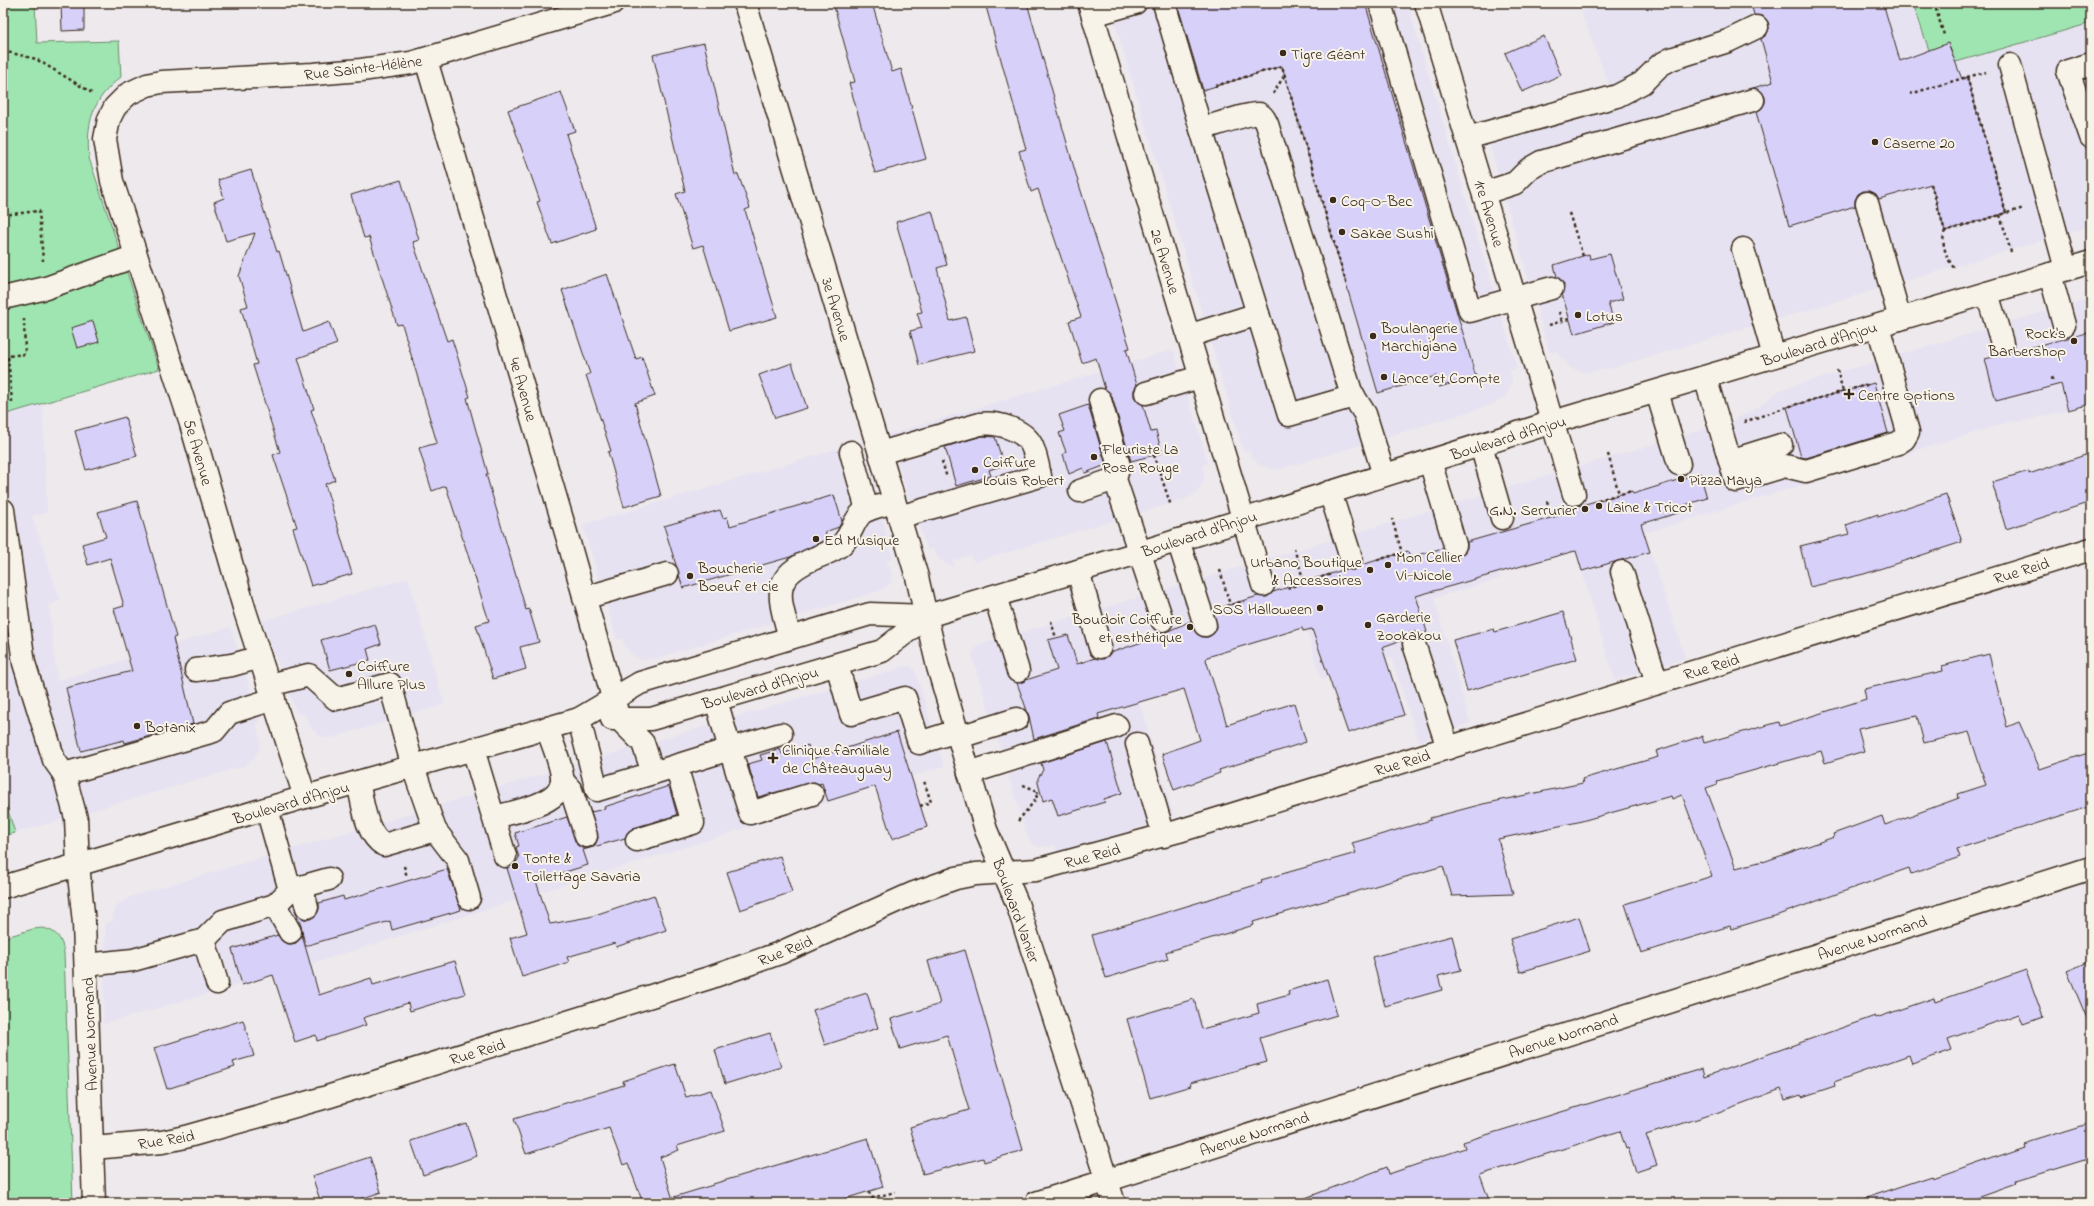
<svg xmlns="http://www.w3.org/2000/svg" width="2094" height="1206" viewBox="0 0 2094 1206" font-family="'Indie Flower',sans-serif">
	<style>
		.built { fill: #e6e2f1 }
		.green { fill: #9fe5b1; stroke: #6d8868 }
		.building { fill: #d7d1fa; stroke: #3b2a1e; fill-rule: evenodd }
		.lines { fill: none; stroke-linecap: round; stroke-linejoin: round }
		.minor-casing { stroke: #3b2a1e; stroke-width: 25 }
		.path { stroke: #3b2a1e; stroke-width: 2.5; stroke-dasharray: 3 3; stroke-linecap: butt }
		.minor { stroke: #f7f3e8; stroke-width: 22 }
		.poi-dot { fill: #3b2a1e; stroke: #f7f3e8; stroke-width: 1.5 }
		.labels { text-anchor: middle; stroke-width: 4; stroke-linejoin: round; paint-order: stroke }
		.poi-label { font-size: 16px; fill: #3b2a1e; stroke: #f7f3e8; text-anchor: start }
		.street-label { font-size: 16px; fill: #3b2a1e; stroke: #f7f3e8 }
	</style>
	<rect width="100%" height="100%" fill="#ede9ed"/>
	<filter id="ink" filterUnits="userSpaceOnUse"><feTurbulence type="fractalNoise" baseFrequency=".025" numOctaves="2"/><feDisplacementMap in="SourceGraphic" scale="8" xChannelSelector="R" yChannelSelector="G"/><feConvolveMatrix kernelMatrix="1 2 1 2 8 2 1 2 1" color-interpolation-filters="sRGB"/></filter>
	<g filter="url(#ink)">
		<g class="built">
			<polygon points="1109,3 1407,3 1517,369 1510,370 1512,379 1510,388 1505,397 1491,405 1277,470 1259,465 1252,457 1249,450 1244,452"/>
			<polygon points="1614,3 1913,3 1935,68 2091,23 2091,226 1608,369 1582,372 1571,368 1556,351 1550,353 1483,121 1610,87 1581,12"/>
			<polygon points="2091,298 2091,404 2027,420 2009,422 1644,533 1685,658 1615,680 1576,552 1567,553 1499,572 1501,578 1434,598 1470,723 1419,741 1391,657 1321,679 1307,630 1303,631 1302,628 1149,677 1139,702 1174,817 1058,853 1055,845 1039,847 1031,842 1027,835 972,655 979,645 1732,421 1754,410 1780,390"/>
			<polygon points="1173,350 1208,463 1203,465 1204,482 1196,493 1186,499 974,562 971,555 953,560 954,566 946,564 938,558 933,549 928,550 887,435"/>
			<polygon points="42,403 47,512 32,516 60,600 49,606 57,681 230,627 260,721 256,723 259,734 260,747 254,757 244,766 15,833 3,794 3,415"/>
			<polygon points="861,442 893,559 887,560 892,575 890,583 882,590 653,659 643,660 633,656 625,646 622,638 617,639 583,525"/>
			<polygon points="408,578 444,704 331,738 321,737 311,728 305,714 297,713 262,621"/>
			<polygon points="908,666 912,667 916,674 944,766 310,964 103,1024 106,922 112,922 116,906 130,897"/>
		</g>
		<g class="green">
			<path d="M3,3H35L37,43L119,41L121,77C92,99 86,123 89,158L159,369L3,415Z"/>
			<polygon points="1913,3 2091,3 2091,23 1935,68"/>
			<polygon points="3,794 15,833 3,836"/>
			<path d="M43,928C57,931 62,939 64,953L73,1203H3V938L33,929Z"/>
		</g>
		<g class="building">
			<polygon points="61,3 84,3 84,30 62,31"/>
			<polygon points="833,3 872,3 892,72 901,69 926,159 875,173 849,83 855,82"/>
			<polygon points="985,3 1027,3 1077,178 1130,348 1126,349 1137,385 1134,390 1134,397 1143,405 1151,432 1156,431 1162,453 1131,461 1112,397 1105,389 1096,358 1082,363 1069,321 1081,317 1038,189 1031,192 1019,151 1026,149"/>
			<polygon points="1177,3 1365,3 1476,377 1439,387 1436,376 1378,393 1282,66 1203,90"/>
			<polygon points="1751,3 1883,3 1900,61 1948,43 1962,79 1967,77 2006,213 1945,231 1931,184 1879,199 1876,194 1870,191 1863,191 1858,194 1855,200 1855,206 1789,226 1756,112 1762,108 1765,103 1765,97 1761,91 1753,88 1773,82 1761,39 1767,34 1769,28 1768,22 1764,17 1754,15"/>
			<polygon points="1544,36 1561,75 1522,92 1505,53"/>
			<polygon points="704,43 735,175 738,174 750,208 745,210 777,317 729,331 703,245 693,248 676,194 685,191 653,55"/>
			<polygon points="561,92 575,131 566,134 596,229 552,244 537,202 540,201 508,110"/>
			<polygon points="251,170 277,252 279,251 303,332 329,322 337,344 298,358 314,409 311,410 335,480 325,484 352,574 311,586 293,528 297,527 273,455 280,452 253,365 257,364 241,308 248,306 239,276 255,233 226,241 214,202 224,198 218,180"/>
			<polygon points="401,180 419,240 413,242 447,341 452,339 470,397 467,398 488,474 486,474 526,610 529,609 539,642 520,647 526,669 493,679 476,625 489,621 446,486 432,491 419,448 437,443 402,324 397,325 369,237 364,238 351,195"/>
			<polygon points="932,211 947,265 937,268 950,321 966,317 974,351 919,365 910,331 922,328 917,313 922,312 896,222"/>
			<polygon points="1589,254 1590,259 1610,254 1623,299 1608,303 1614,322 1574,334 1562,294 1564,284 1557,277 1554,265"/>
			<polygon points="607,274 636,359 642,357 655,396 635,403 661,496 624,507 608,452 611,451 586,375 590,374 562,290"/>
			<polygon points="93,321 99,342 77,348 71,328"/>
			<polygon points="2087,333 2091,346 2091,404 2068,410 2061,384 1996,401 1985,359"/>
			<polygon points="792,363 807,408 775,418 759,375"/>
			<polygon points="1874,383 1888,433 1806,458 1801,457 1787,407"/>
			<polygon points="1088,405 1106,465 1085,473 1083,468 1069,474 1063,454 1066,452 1059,433 1065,431 1059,415"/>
			<polygon points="125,417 137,456 86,470 75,431"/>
			<polygon points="982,436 995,437 1004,465 989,470 991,476 956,486 945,447"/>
			<polygon points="2091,453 2091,502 2006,529 1992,482 2029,471 2029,474"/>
			<polygon points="1700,473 1707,498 1679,507 1681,512 1641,524 1650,552 1582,571 1576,551 1571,552 1416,596 1427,632 1422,634 1410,632 1405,635 1402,640 1382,647 1404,715 1348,733 1312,629 1303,631 1302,628 1207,657 1206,660 1227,725 1294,703 1306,742 1219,770 1220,773 1174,790 1162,754 1200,740 1184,689 1098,714 1099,718 1034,739 1029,716 1017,683 1057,670 1048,640 1068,635 1077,664 1095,658 1104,659 1110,653 1148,640 1147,635 1158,632 1166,632 1191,621 1197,634 1202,637 1208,637 1214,633 1217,627 1213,610 1258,596 1267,597 1273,592 1346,569 1354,570 1361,565 1408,551 1410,557 1443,548 1447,554 1452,557 1458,557 1464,553 1467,548 1467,542 1561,515 1560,511 1632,491 1633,494"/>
			<polygon points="1946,494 1962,542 1864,574 1810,587 1800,546 1849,534 1846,525 1878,514 1878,517"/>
			<polygon points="834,495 842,521 839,527 825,532 827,539 790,557 683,588 664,526 720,510 723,518 727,517 730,526"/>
			<polygon points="137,501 176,637 173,638 193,724 125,743 124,740 81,751 66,688 132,671 114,609 124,606 110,558 88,565 82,544 106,537 98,512"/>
			<polygon points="1563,612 1577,659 1467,691 1453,640 1494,629 1495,632"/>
			<polygon points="375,624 381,644 367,649 370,660 330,670 321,640"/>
			<path d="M1989,654L2007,727L2019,722L2040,769L2091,752V806L1957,849L1960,857L1911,874L1909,868L1778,915L1731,929L1730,926L1641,953L1625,904L1712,876L1682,795L1672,799L1671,796L1578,822L1498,839L1513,894L1452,896L1443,866L1253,922L1254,925L1166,952L1168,959L1106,978L1092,935L1262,883L1261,880L1356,853L1352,843L1431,820L1430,818L1483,804L1583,783L1582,779L1658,757L1656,751L1702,736L1704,743L1779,722L1780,726L1866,699L1864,689L1943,671L1942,666ZM1917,716L1924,743L1969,732L1986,785L1958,794L1959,798L1885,825L1882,816L1833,834L1834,837L1763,862V861L1736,868L1706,788L1718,784L1717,781L1821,751L1825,763L1864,751L1858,729Z"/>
			<polygon points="897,732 927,827 892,839 875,786 828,801 822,783 819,784 814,782 758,797 748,764 762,760 760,755 780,749 782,754 808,745 812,759"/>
			<polygon points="1107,742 1122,793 1104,799 1105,802 1058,816 1052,798 1043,801 1038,783 1038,778 1043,770 1041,763"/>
			<polygon points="669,786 677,815 633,828 628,832 625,838 583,850 588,865 536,881 550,924 589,917 654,895 666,930 616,947 615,943 567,957 569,962 522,977 510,938 527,933 507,868 514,865 519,858 516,847 519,846 515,833 567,817 577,845 583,848 589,848 595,845 598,838 591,812 605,809 604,807"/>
			<polygon points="780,856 792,892 740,910 727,872"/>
			<polygon points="447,869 461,910 392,930 390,921 305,946 301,926 295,910 299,916 304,919 310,919 316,915 319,909 319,903 343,896 344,900"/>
			<polygon points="1579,917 1590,951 1520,972 1510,939"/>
			<polygon points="278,935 283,942 290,944 296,943 302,935 319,995 371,978 373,985 455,961 465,994 410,1011 408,1003 363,1018 366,1025 317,1041 316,1035 295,1042 273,975 242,985 232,949"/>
			<polygon points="1452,936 1461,970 1438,976 1442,990 1385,1006 1372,957"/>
			<polygon points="965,950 1023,1150 984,1162 983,1158 923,1174 910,1127 969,1110 947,1035 900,1049 891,1019 940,1004 928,961"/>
			<polygon points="2091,961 2091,1028 2067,971"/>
			<polygon points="2026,970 2043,1017 2023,1024 2019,1014 1948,1039 1952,1050 1912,1064 1909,1055 1834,1082 1835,1086 1802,1097 1801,1095 1785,1100 1781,1089 1716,1113 1646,1135 1657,1165 1636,1172 1628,1148 1626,1149 1620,1131 1480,1175 1490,1203 1300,1203 1300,1200 1387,1167 1389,1174 1465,1148 1463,1142 1702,1069 1704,1077 1875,1016 1876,1018 1934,998 1935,1002"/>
			<polygon points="1327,979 1337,1015 1260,1038 1267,1062 1190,1083 1191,1086 1150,1098 1127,1019 1194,999 1202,1029 1259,1013 1257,1004 1289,995 1288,991"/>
			<polygon points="867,993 878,1028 825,1045 813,1010"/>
			<polygon points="243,1020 254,1056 233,1062 235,1067 167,1089 154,1048"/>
			<polygon points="770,1033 781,1067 725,1084 715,1050"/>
			<polygon points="675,1064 686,1097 711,1090 725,1131 677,1146 679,1150 660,1157 674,1203 643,1203 628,1163 623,1165 609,1128 526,1154 514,1119 624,1085 623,1081"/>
			<polygon points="466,1123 477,1156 423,1175 411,1141"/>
			<polygon points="2091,1123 2091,1158 2016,1181 2017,1184 1963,1203 1864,1203 1863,1199 1932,1176 1933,1179 2025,1147 2024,1144"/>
			<polygon points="868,1138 883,1187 831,1203 675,1203 674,1197 713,1185 713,1184"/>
			<polygon points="370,1157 381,1192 349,1203 321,1203 312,1176"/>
		</g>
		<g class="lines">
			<defs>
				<g id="minor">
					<polyline points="745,3 917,577 938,667 986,830 1017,903 1114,1203"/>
					<polyline points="1089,3 1263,585"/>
					<path d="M1164,3L1201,129C1212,126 1251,112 1259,114C1264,116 1265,120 1267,124L1351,392L1365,414L1384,475"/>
					<polyline points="1380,3 1470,311 1552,288"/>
					<polyline points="1426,3 1574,494"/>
					<polyline points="1093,15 1135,3"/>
					<polyline points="426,60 567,536 619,719 643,743 653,773 597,790 579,719"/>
					<polyline points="2091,64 2068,71 2091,137"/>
					<polyline points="2010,65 2066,269"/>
					<polyline points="1201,129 1258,314"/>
					<polyline points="1467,138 1617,96 1642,83 1660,65 1671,59 1728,41 1757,27"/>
					<polyline points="1484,193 1515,183 1529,169 1541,162 1753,100"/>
					<polyline points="1867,203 1900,319"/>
					<polyline points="1743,249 1774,356"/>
					<polyline points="2050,274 2064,325"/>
					<polyline points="1987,293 2002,343"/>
					<polyline points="3,298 46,288 136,256"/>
					<polyline points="1188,336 1258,314 1289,415 1354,396"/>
					<polyline points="1705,377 1730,461 1781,445"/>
					<polyline points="1657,392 1679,464"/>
					<polyline points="1146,393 1200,377"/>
					<polyline points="1100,400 1119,466 1115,479 1162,620"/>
					<polyline points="1481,445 1502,518"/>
					<polyline points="851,452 867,510"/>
					<path d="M880,453L980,424C997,422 1024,429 1032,446C1036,455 1038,466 1040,476L899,517"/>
					<polyline points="1430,461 1455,545"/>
					<polyline points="1730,461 1736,481 1785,466 1806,471 1898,443 1904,439 1908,432 1878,326"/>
					<polyline points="1080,491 1115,479"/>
					<polyline points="1330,492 1351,558"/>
					<polyline points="3,510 24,663 54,760 64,774"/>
					<polyline points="1178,540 1205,625"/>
					<polyline points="1078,571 1100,647"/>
					<polyline points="1622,572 1657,683"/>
					<polyline points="995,596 1018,671"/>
					<polyline points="584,598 667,574"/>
					<path d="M790,638C779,597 769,577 815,558C824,554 835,551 842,544C851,536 853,521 862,513C870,507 885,505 894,502"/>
					<polyline points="1414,644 1448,748"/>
					<polyline points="837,665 851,714 905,698 919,743 957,731"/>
					<polyline points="196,670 232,665 260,657"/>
					<path d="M269,685L309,675L336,699L390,684L413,767L435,830L384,845C365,834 363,802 358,782"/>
					<polyline points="612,719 651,719 882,651 927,616"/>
					<polyline points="781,734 730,749 750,813 812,794"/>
					<polyline points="959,737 1017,719"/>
					<polyline points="1137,744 1164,836"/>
					<polyline points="473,749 505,856"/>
					<polyline points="653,773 730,749 716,700"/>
					<polyline points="969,773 1117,726"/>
					<polyline points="562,780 571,790 586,836"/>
					<polyline points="305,797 245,611 191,424 112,181 105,139 109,119 115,107 128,94 147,85 161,82 313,74 361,70 411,63 612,3"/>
					<path d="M494,817C513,812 566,804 562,776C560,760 552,743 547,728"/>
					<polyline points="435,830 458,860 469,898"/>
					<polyline points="637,840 693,823 676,766"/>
					<polyline points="3,887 305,797 579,719 640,683 870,614 927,616 1138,553 1553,422 2091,262"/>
					<polyline points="301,887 307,907"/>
					<polyline points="290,890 329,879"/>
					<polyline points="275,905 290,932"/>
					<polyline points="204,940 217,983"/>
					<polyline points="86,965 133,960 204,940 223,921 275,905 290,890 267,809"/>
					<polyline points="93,1148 162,1142 185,1137 327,1097 712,977 780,953 914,893 956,878 976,874 1036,870 1179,831 2091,549"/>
					<polyline points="94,1203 84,923 78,865 76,818 64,774 214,731 229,713 274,699"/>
					<polyline points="1036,1203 2091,868"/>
				</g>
			</defs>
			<use href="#minor" class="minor-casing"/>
			<g class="path">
				<polyline points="1934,3 1944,35"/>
				<polyline points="3,51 36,59 94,94"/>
				<polyline points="1967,77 1986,72"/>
				<polyline points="1215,86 1282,66 1347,286"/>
				<polyline points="1273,94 1284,76"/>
				<polyline points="1910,94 1967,77 2006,213"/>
				<polyline points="1931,184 1945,231 2024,208"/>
				<polyline points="1569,213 1583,256"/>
				<polyline points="3,215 39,211 43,261"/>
				<polyline points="2000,215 2011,252"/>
				<path d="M1945,231C1940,242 1947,260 1955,269"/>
				<polyline points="1559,312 1562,321"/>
				<polyline points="1549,325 1569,319"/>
				<polyline points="1837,370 1843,391"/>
				<polyline points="2051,379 2054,378"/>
				<polyline points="12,402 8,356 25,354 24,319"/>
				<polyline points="1744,422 1787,407 1870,384"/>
				<polyline points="1608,454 1619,494"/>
				<polyline points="1154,455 1171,506"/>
				<polyline points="942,461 947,478"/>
				<polyline points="1598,500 1632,491"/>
				<polyline points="1547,501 1552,517"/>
				<polyline points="1551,513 1557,512"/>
				<polyline points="1294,548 1304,582"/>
				<polyline points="1377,560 1402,553 1392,519"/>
				<polyline points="1220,570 1230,605"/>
				<polyline points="1287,588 1332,574"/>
				<polyline points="1226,606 1244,601"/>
				<polyline points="1051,621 1056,638"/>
				<polyline points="1036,793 1040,792"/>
				<polyline points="920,806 931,802 924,781"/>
				<polyline points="1018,821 1037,798 1035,790 1021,784"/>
				<polyline points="404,866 407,877"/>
				<polyline points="869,1192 872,1198 895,1192"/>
				<polyline points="835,1202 835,1203"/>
			</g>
			<use href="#minor" class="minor"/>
		</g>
	</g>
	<g class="poi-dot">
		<circle cx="1283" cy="53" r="4"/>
		<circle cx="1875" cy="142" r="4"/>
		<circle cx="1333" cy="200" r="4"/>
		<circle cx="1342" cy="232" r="4"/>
		<circle cx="1578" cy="315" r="4"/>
		<circle cx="1373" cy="336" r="4"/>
		<circle cx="2074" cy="341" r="4"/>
		<circle cx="1384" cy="377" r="4"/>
		<path d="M1847 388h4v4h4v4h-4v4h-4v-4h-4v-4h4z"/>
		<circle cx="1094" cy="457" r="4"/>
		<circle cx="975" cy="470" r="4"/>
		<circle cx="1681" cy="479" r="4"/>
		<circle cx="1599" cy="506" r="4"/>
		<circle cx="1585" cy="509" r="4"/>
		<circle cx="816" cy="539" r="4"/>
		<circle cx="1388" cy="565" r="4"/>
		<circle cx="1370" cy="570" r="4"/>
		<circle cx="690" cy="576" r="4"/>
		<circle cx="1320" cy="608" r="4"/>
		<circle cx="1368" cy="625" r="4"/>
		<circle cx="1190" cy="627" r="4"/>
		<circle cx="349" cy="674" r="4"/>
		<circle cx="137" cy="726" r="4"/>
		<path d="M771 752h4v4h4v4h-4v4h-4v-4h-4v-4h4z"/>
		<circle cx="515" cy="866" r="4"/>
	</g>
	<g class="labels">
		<g class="poi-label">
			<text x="1291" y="59">Tigre Géant</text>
			<text x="1883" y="148">Caserne 20</text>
			<text x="1341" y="206">Coq-O-Bec</text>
			<text x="1350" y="238">Sakae Sushi</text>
			<text x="1586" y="321">Lotus</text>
			<text x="1381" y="333">Boulangerie<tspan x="1381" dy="18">Marchigiana</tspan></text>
			<text x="2066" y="338" text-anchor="end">Rock's<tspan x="2066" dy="18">Barbershop</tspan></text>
			<text x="1392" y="383">Lance et Compte</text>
			<text x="1858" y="400">Centre Options</text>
			<text x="1102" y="454">Fleuriste La<tspan x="1102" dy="18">Rose Rouge</tspan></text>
			<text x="983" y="467">Coiffure<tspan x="983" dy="18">Louis Robert</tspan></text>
			<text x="1689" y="485">Pizza Maya</text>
			<text x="1607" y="512">Laine &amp; Tricot</text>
			<text x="1577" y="515" text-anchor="end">G.N. Serrurier</text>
			<text x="824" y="545">Ed Musique</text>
			<text x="1396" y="562">Mon Cellier<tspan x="1396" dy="18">Vi-Nicole</tspan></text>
			<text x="1362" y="567" text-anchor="end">Urbano Boutique<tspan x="1362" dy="18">&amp; Accessoires</tspan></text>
			<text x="698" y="573">Boucherie<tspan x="698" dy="18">Boeuf et cie</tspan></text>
			<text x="1312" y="614" text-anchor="end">SOS Halloween</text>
			<text x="1376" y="622">Garderie<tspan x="1376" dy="18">Zookakou</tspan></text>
			<text x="1182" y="624" text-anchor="end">Boudoir Coiffure<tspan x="1182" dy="18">et esthétique</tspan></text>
			<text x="357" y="671">Coiffure<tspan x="357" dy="18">Allure Plus</tspan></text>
			<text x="145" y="732">Botanix</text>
			<text x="782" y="755">Clinique familiale<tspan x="782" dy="18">de Châteauguay</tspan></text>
			<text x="523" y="863">Tonte &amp;<tspan x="523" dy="18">Toilettage Savaria</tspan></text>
		</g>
		<g class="street-label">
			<text transform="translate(363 67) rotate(-7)" y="6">Rue Sainte-Hélène</text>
			<text transform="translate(1490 213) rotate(73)" y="6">1re Avenue</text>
			<text transform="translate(1166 261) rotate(73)" y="6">2e Avenue</text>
			<text transform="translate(837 309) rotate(73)" y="6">3e Avenue</text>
			<text transform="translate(1819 343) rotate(-17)" y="6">Boulevard d'Anjou</text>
			<text transform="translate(524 389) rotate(74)" y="6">4e Avenue</text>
			<text transform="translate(1508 437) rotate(-17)" y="6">Boulevard d'Anjou</text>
			<text transform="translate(199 452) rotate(74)" y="6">5e Avenue</text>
			<text transform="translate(1199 533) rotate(-18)" y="6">Boulevard d'Anjou</text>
			<text transform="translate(2021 570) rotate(-17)" y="6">Rue Reid</text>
			<text transform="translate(1711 666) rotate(-17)" y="6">Rue Reid</text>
			<text transform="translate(760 687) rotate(-16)" y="6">Boulevard d'Anjou</text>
			<text transform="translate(1402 762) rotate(-17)" y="6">Rue Reid</text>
			<text transform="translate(291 802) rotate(-16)" y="6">Boulevard d'Anjou</text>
			<text transform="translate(1092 855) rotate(-15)" y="6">Rue Reid</text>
			<text transform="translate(1017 910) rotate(70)" y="6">Boulevard Vanier</text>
			<text transform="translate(1872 937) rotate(-18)" y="6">Avenue Normand</text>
			<text transform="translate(785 950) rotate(-22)" y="6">Rue Reid</text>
			<text transform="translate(89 1034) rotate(-92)" y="6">Avenue Normand</text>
			<text transform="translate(1563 1035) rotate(-18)" y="6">Avenue Normand</text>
			<text transform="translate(477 1051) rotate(-17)" y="6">Rue Reid</text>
			<text transform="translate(1254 1133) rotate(-18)" y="6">Avenue Normand</text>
			<text transform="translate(166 1139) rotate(-9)" y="6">Rue Reid</text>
		</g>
	</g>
	<rect width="2094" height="1206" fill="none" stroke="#f7f3e8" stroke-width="16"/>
	<rect x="8" y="8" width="2078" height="1190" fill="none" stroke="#3b2a1e" stroke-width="1.5" filter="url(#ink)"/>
</svg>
